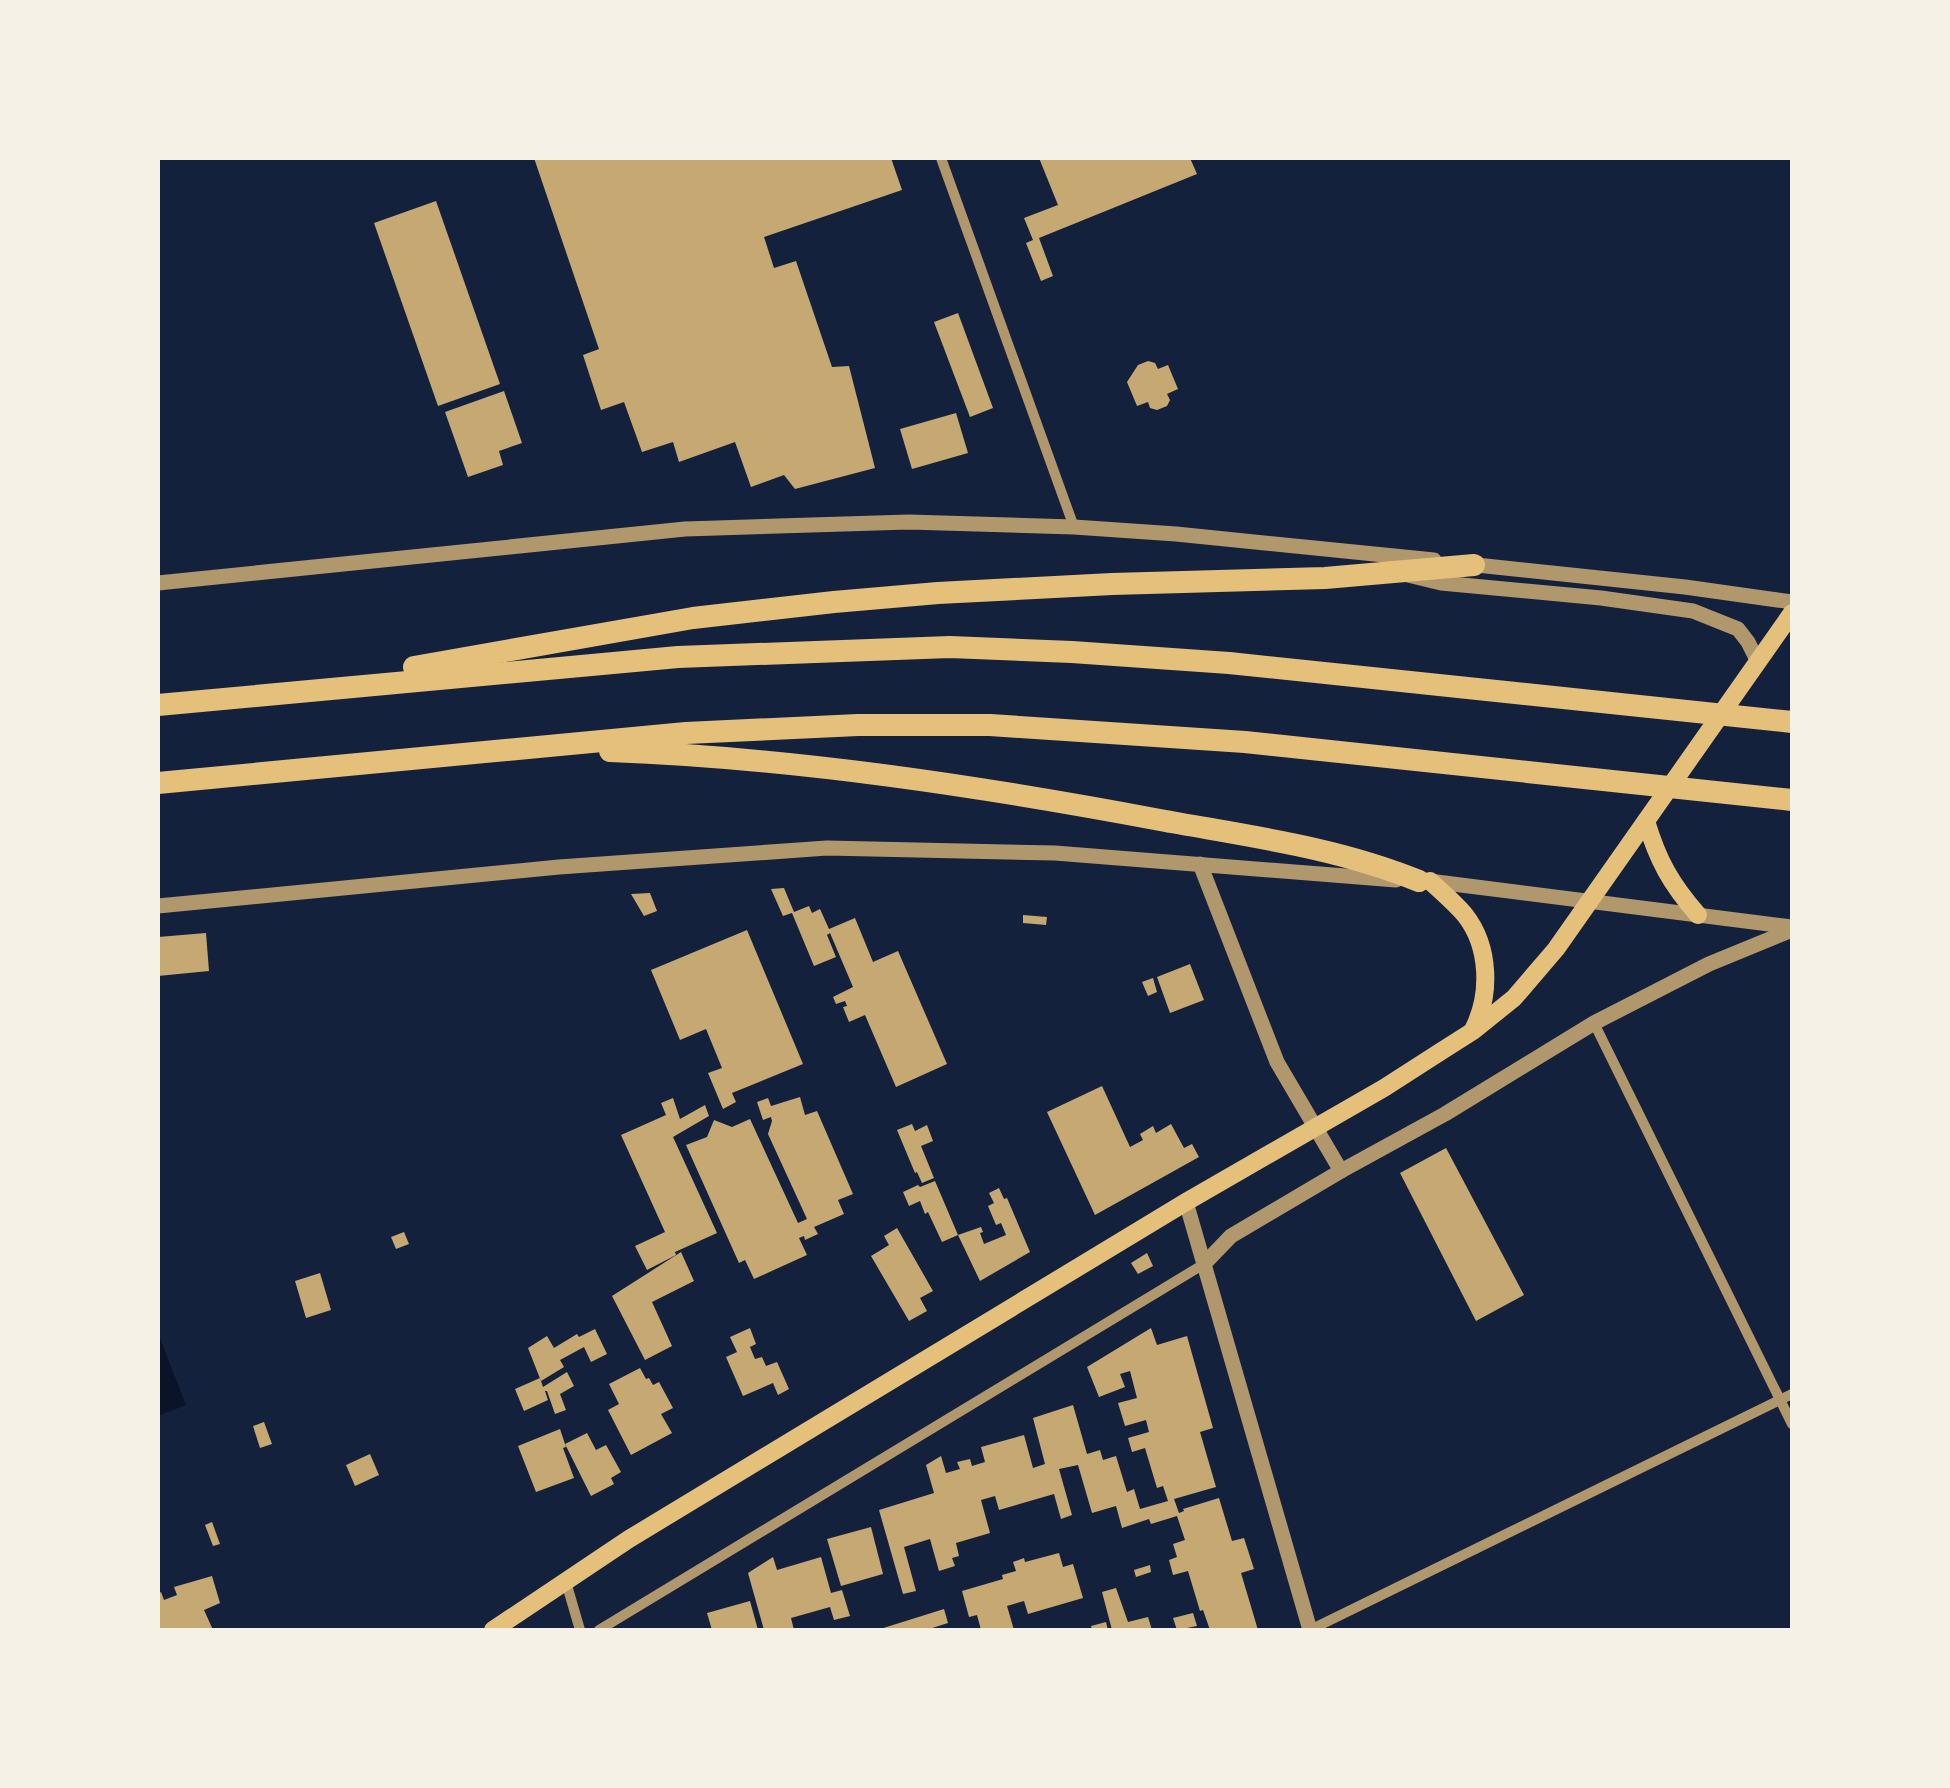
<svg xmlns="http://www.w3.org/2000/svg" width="1950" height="1788" viewBox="0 0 1950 1788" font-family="'Noto Sans',sans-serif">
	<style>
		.water { fill: #0b132b }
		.building { fill: #c6a872 }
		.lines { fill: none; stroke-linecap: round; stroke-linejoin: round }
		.minor { stroke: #b1986c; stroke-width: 10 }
		.tertiary { stroke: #b1986c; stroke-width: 15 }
		.secondary { stroke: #e5c07b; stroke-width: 18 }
		.motorway { stroke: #e5c07b; stroke-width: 22 }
	</style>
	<rect width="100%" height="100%" fill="#14213d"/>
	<polygon class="water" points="158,1333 186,1405 158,1416"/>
	<g class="building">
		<polygon points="534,158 891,158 902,190 764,237 774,268 796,261 832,367 849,366 875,468 795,489 784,475 751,487 735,442 679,462 673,442 642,452 624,402 601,410 583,355 599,349"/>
		<polygon points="1039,158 1190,158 1197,174 1039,238 1053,276 1041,281 1026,243 1033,240 1024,218 1058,205"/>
		<polygon points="436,201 500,384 438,406 374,223"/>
		<polygon points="958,313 993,408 970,417 934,322"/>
		<polygon points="1148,361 1155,363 1158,369 1168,365 1178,389 1167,394 1170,400 1167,406 1157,410 1150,408 1148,402 1137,406 1127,382 1138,365"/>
		<polygon points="504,391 522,443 499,451 503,465 468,477 445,412"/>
		<polygon points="956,413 968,453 912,469 900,429"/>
		<polygon points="784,888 794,912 809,906 812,913 820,909 829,929 855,918 873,962 898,951 947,1064 896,1087 865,1015 849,1022 843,1007 847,1006 845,1001 836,1004 833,997 853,987 830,933 827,935 836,957 814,966 792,913 783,916 771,889"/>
		<polygon points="650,893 657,911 644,916 631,894"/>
		<polygon points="1023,915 1047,917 1046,925 1023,923"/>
		<polygon points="747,930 803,1064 732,1093 736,1102 723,1109 708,1073 722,1068 706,1029 680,1040 651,970"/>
		<polygon points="206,933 209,971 158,976 158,937"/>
		<polygon points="1190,964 1204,1000 1170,1013 1157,977"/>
		<polygon points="1153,978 1157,992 1148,996 1142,982"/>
		<polygon points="1102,1086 1130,1147 1143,1140 1140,1134 1153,1126 1156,1133 1171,1124 1184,1148 1192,1144 1199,1157 1095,1215 1047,1112"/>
		<polygon points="800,1097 805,1115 817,1111 853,1194 838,1200 844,1214 814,1227 818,1234 805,1240 804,1236 799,1238 807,1255 754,1279 745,1260 739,1263 686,1145 707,1137 714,1120 732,1127 750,1119 798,1223 807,1219 768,1134 772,1121 771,1117 763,1120 757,1102 768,1098 771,1106"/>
		<polygon points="673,1098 680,1119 705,1105 709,1116 673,1137 717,1233 675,1252 676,1255 647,1270 635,1246 665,1232 621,1135 666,1115 661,1103"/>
		<polygon points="912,1124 915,1131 927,1125 933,1141 921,1146 934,1178 922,1183 917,1172 915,1173 897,1130"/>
		<polygon points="1446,1148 1524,1295 1476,1321 1400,1173"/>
		<polygon points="935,1181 958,1235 942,1242 928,1212 925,1214 920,1201 909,1206 903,1192 918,1185 920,1187"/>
		<polygon points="999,1188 1004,1199 1007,1198 1030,1252 980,1281 958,1235 981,1227 983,1232 980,1233 984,1244 1006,1235 1001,1223 996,1225 988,1206 994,1203 989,1193"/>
		<polygon points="897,1228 933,1291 920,1298 927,1311 909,1321 871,1256 889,1245 884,1236"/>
		<polygon points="404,1232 409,1244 396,1249 391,1237"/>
		<polygon points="681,1252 694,1281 652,1302 672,1346 645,1360 612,1296"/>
		<polygon points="1147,1253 1153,1266 1138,1274 1131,1263"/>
		<polygon points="320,1273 331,1310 306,1318 295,1281"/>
		<polygon points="750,1328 756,1344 750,1347 755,1359 762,1357 766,1366 777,1362 789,1389 778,1395 773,1383 743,1396 726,1357 737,1352 730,1337"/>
		<polygon points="1151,1328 1157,1345 1187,1336 1213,1428 1200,1432 1216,1487 1174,1499 1179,1513 1184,1511 1183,1509 1219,1498 1232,1541 1244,1538 1254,1569 1241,1573 1258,1630 1210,1630 1203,1610 1200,1611 1188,1571 1173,1575 1169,1560 1177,1557 1173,1544 1185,1540 1177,1516 1151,1524 1149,1519 1122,1528 1116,1506 1092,1513 1078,1465 1059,1469 1072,1515 1061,1519 1054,1494 999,1510 995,1496 981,1500 990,1533 956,1543 959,1556 952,1558 955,1566 939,1571 930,1539 904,1547 916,1591 903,1594 879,1510 934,1493 926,1465 941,1456 946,1473 960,1469 957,1462 970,1459 972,1466 985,1462 981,1447 1024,1435 1033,1468 1045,1464 1033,1418 1073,1405 1087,1454 1100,1450 1103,1460 1116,1456 1127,1492 1134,1489 1140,1509 1168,1501 1163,1486 1157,1488 1145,1448 1132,1452 1128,1438 1149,1432 1146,1420 1125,1426 1118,1403 1137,1398 1130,1371 1120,1374 1125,1387 1099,1397 1087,1367"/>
		<polygon points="595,1329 607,1354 591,1362 584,1347 560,1360 564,1367 541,1381 528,1348 547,1336 554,1348 577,1334 579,1337"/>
		<polygon points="640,1368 646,1379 649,1378 653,1385 659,1382 673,1408 661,1414 672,1433 631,1455 608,1410 619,1404 609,1384"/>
		<polygon points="567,1372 574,1386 560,1394 566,1410 555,1414 547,1391 545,1391 548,1400 524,1411 515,1389 540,1378 543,1387"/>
		<polygon points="264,1422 272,1444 260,1448 253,1426"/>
		<polygon points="560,1429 566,1447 563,1448 574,1478 536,1492 518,1446"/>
		<polygon points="587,1433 596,1450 606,1445 621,1472 611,1478 614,1484 591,1496 565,1444"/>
		<polygon points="370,1454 379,1475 355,1486 346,1465"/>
		<polygon points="212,1522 220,1544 213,1546 205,1525"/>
		<polygon points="871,1527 883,1574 841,1586 827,1539"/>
		<polygon points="1059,1553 1063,1567 1073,1564 1083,1598 1028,1614 1024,1601 1007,1606 1014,1630 981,1630 977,1615 969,1617 962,1591 1003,1579 1002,1575 1016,1571 1013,1562 1024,1558 1025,1562"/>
		<polygon points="773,1557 777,1570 821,1557 831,1593 842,1590 850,1616 834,1620 830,1607 791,1618 794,1630 764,1630 748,1573"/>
		<polygon points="1150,1565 1151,1572 1136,1577 1134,1570"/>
		<polygon points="212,1576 220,1603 204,1610 213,1630 158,1630 158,1594 161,1592 164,1600 177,1595 174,1587"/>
		<polygon points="1116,1588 1128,1622 1148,1617 1152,1630 1112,1630 1102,1592"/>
		<polygon points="750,1601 758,1630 712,1630 707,1613"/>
		<polygon points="944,1609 948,1623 926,1630 877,1630"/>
		<polygon points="1193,1613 1197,1626 1177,1630 1173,1618"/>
		<polygon points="1106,1622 1108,1630 1092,1630 1091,1626"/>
	</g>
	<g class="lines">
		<g class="minor">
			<polyline points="941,158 1074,527"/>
			<polyline points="1594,1023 1792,1424"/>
			<polyline points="566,1582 580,1630"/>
			<polyline points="599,1630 1204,1264"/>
			<polyline points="1310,1630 1792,1394"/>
		</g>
		<g class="tertiary">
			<polyline points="1467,564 1685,587 1792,602"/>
			<polyline points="1408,575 1441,583 1601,598 1693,611 1738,629 1748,642 1758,662"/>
			<polyline points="158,583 685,529 909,522 1074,527 1176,534 1434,560"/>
			<polyline points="1200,864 1277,1062 1341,1171"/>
			<polyline points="1429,881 1792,927"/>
			<polyline points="158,906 559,867 827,848 1055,853 1396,880"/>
			<polyline points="1186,1202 1310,1630"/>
			<polyline points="1204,1264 1231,1236 1341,1171 1445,1114 1594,1023 1709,964 1792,930"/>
		</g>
		<g class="secondary">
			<path d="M1646,821C1658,861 1671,884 1698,915"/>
			<path d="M1430,881C1442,892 1455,903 1465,915C1490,947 1491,995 1473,1030"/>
			<polyline points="493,1630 629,1539 1186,1202 1384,1088 1440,1052 1473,1031 1514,998 1556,949 1792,613"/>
		</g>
		<g class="motorway">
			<polyline points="414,667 693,618 834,602 938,593 1112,584 1325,578 1474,565"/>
			<polyline points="158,705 678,657 950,647 1072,652 1229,663 1792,722"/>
			<path d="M610,751C794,758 979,786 1160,820C1247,836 1336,847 1419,881"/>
			<polyline points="158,783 686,733 858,725 990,725 1245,742 1792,800"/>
		</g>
	</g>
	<rect width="1950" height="1788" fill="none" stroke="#f6f1e7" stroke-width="320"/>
</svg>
